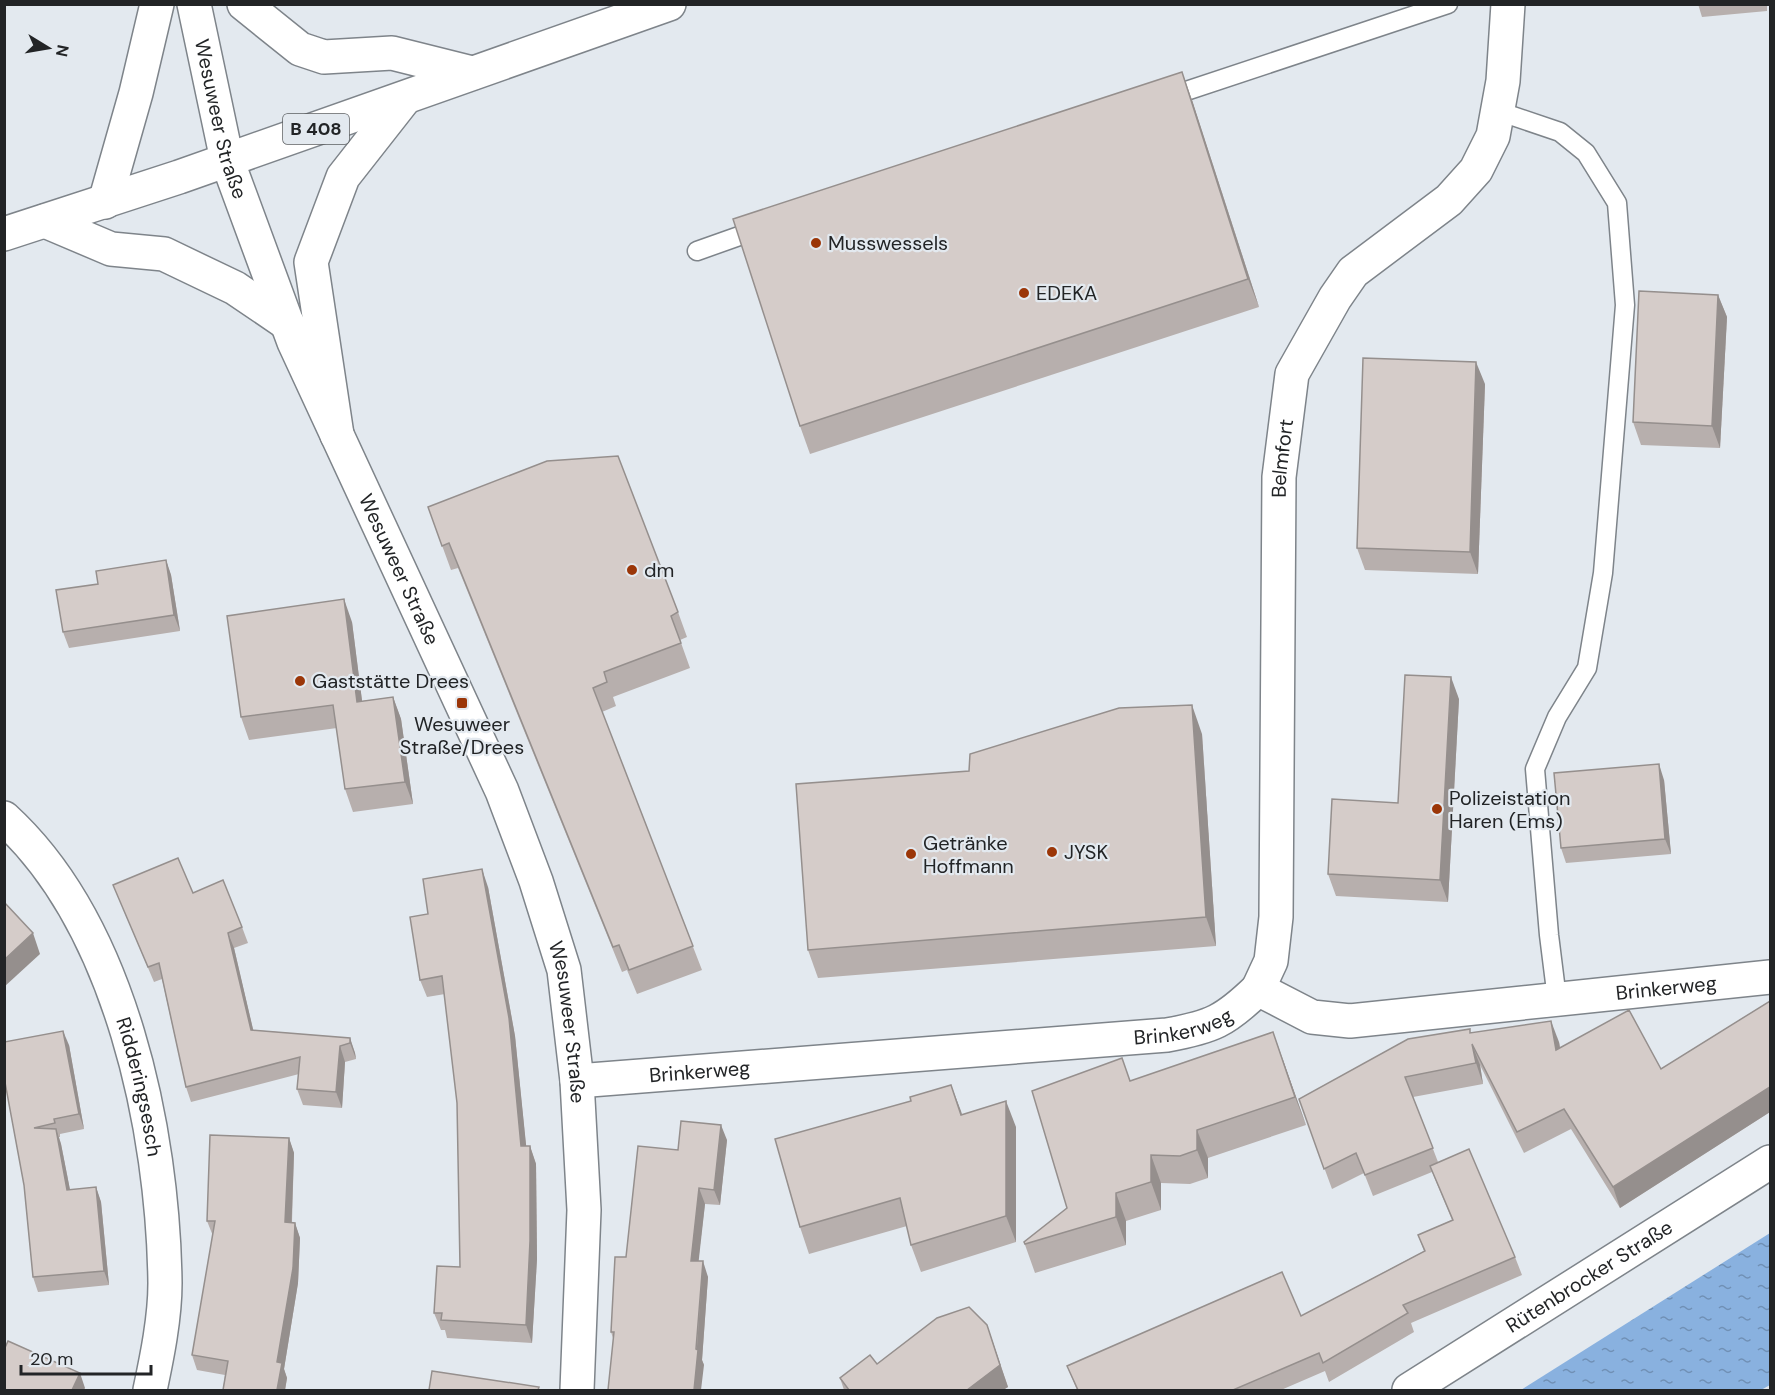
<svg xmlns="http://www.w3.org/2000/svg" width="1775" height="1395" viewBox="0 0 1775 1395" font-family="'DM Sans',sans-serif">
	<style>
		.water { fill: url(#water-ripples) }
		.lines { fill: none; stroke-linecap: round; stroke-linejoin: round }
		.lane-casing { stroke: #7e848a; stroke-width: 21 }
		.street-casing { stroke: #7e848a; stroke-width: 36 }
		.secondary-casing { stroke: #7e848a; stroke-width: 36 }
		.primary-casing { stroke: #7e848a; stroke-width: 36 }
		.lane { stroke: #fff; stroke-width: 18 }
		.street { stroke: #fff; stroke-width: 33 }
		.secondary { stroke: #fff; stroke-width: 33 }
		.primary { stroke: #fff; stroke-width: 33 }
		.wall { fill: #b7afad }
		.shaded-wall { fill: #958f8d }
		.building { fill: #d5ccc9; stroke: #958f8d; stroke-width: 1.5 }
		.poi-dot { fill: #9b3608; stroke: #e3e9ef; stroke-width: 2 }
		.labels { text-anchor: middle; stroke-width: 4.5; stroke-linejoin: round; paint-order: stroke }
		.shield { fill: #e3e9ef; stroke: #5c5f62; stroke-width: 1.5 }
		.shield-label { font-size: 18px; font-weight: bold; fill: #222426 }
		.street-label { font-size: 20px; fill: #222426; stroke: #e3e9ef }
		.poi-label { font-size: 20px; fill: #222426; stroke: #e3e9ef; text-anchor: start }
	</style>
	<defs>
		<pattern id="water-ripples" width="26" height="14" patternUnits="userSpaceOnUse" patternTransform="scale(1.5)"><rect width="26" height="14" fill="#89b1df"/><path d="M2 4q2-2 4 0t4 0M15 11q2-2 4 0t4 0" fill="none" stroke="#7090b5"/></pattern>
	</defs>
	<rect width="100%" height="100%" fill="#e3e9ef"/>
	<polygon class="water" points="1770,1233 1770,1385 1761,1390 1521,1390"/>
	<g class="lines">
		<defs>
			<g id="lane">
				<polyline points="1165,98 1448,4"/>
				<polyline points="1498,111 1560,132 1586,153 1617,203 1625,305 1603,573 1587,668 1557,717 1535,769 1549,935 1557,999"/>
				<polyline points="697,251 762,228"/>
			</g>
			<g id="street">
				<path id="s1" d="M4,818C121,925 163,1130 165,1283C165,1318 157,1357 150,1390"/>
				<path id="s2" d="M1258,989L1271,961L1276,917L1279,477L1292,374L1335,298L1353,272L1449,200L1476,170L1493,136L1503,81L1508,4"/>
				<path id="s3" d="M577,1081L1167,1035C1212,1027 1225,1021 1258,989L1312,1017L1350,1021L1770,977"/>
				<path id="s4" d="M1409,1390L1770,1162"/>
			</g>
			<g id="secondary">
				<path id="s5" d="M194,4L227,160L294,342L502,791L536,881L564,970L577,1081L584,1210L577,1390"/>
			</g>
			<g id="primary">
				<polyline points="244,4 300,49 324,57 392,53 472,73"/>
				<polyline points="105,202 136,93 157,4"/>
				<polyline points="45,221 111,249 164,254 235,288 288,324"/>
				<polyline points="4,234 179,177 669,4"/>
				<polyline points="337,435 311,262 343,177 405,98"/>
			</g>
		</defs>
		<use href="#lane" class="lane-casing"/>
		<use href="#street" class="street-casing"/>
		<use href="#secondary" class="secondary-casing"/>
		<use href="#primary" class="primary-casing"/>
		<use href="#lane" class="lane"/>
		<use href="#street" class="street"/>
		<use href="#secondary" class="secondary"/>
		<use href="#primary" class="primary"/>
	</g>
	<g class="wall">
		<polygon points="1698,4 1767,4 1767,11 1702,17"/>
		<polygon points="1192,100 1259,307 810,454 800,426"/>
		<polygon points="1718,295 1727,317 1720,448 1641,445 1633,422"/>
		<polygon points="1485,384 1478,574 1365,570 1357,548"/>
		<polygon points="428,507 678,612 687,637 680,640 690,668 613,697 616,706 602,712 702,970 637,994 627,970 622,972 458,568 451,570"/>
		<polygon points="166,560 171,575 180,631 69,648 63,632 98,584"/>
		<polygon points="352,622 362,701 393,697 401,719 413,804 353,812 345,789 337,728 249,740 241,717"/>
		<polygon points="1459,699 1448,902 1336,896 1328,874 1398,803"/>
		<polygon points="1202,734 1216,946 818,978 808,950 969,771"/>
		<polygon points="1664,780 1671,854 1566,863 1561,848"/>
		<polygon points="113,885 193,893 242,927 248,943 234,948 253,1030 350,1038 355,1053 356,1059 345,1062 342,1108 303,1105 297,1089 299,1074 191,1102 186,1087 162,979 154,982"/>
		<polygon points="488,887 515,1036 526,1146 530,1146 536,1164 537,1259 532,1343 447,1338 445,1330 441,1330 434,1313 460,1267 457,1103 445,994 427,997 420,980 428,914"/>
		<polygon points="1770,1001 1770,1112 1620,1208 1571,1129 1524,1153 1480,1065 1483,1084 1413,1097 1438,1162 1515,1257 1522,1275 1411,1323 1414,1332 1329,1382 1325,1371 1281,1390 1077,1390 1067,1366 1301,1316 1424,1251 1418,1235 1452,1220 1432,1172 1373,1196 1364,1173 1332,1189 1299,1099 1471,1033 1559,1042 1560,1047 1661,1069"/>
		<polygon points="69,1045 84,1129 60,1134 60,1137 59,1137 61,1144 70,1190 96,1187 101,1202 109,1285 38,1292 33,1277 24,1185 4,1077"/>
		<polygon points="1283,1060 1306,1125 1208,1158 1208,1178 1190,1184 1161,1183 1161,1210 1126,1221 1126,1245 1035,1273 1024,1242 1067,1208 1130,1081"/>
		<polygon points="962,1114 1016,1127 1016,1242 921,1272 911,1245 907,1226 809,1254 800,1227"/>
		<polygon points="289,1138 294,1153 292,1222 295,1223 300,1238 298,1283 284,1369 287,1378 285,1390 223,1390 225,1375 197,1370 192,1355 213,1236 207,1221"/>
		<polygon points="727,1140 720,1205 705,1204 698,1261 708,1277 702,1360 704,1365 613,1338 611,1332 626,1257 678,1150"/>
		<polygon points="987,1325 1008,1387 1003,1390 844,1390 840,1378"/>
	</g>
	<g class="shaded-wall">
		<polygon points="1182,72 1192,100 1259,307 1248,279"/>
		<polygon points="1718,295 1727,317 1720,448 1712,426"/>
		<polygon points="1476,362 1485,384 1478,574 1470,552"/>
		<polygon points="166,560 171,575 180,631 174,615"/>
		<polygon points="344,599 352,622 365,724 357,702"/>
		<polygon points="1451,677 1459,699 1448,902 1440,880"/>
		<polygon points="393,697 401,719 413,804 405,782"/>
		<polygon points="1192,705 1202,734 1216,946 1206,917"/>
		<polygon points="1659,764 1664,780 1671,854 1665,839"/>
		<polygon points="482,869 488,887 515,1036 528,1164 521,1146"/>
		<polygon points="33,933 40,954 4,987 4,960"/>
		<polygon points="228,933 234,948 257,1046 251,1030"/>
		<polygon points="1551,1021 1559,1042 1563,1070 1556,1050"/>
		<polygon points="63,1031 69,1045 84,1129 79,1114"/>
		<polygon points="1273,1032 1283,1060 1306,1125 1295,1097"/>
		<polygon points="350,1038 355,1053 356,1059 350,1043"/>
		<polygon points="1472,1044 1480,1065 1483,1084 1476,1063"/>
		<polygon points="340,1046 345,1062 342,1108 336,1092"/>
		<polygon points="951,1085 961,1111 970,1141 961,1115"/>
		<polygon points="1770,1087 1770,1112 1620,1208 1613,1187"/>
		<polygon points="1006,1101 1016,1127 1016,1242 1006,1216"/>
		<polygon points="721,1125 727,1140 720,1205 714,1190"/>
		<polygon points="56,1129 61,1144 73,1205 67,1190"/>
		<polygon points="1197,1130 1208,1158 1208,1178 1197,1150"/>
		<polygon points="289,1138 294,1153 291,1238 285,1222"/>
		<polygon points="530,1146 536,1164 537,1259 532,1343 526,1325"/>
		<polygon points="1151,1155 1161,1183 1161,1210 1151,1182"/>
		<polygon points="96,1187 101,1202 109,1285 104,1271"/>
		<polygon points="699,1188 705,1204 697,1276 691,1261"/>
		<polygon points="1116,1193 1126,1221 1126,1245 1116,1217"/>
		<polygon points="295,1223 300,1238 298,1283 284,1369 287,1378 285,1390 277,1390 277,1362"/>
		<polygon points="703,1261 708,1277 702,1360 704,1365 701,1390 694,1390"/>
		<polygon points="987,1325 1008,1387 1003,1390 967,1390"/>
		<polygon points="80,1373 85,1388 84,1390 72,1390"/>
	</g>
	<g class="building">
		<polygon points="1182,72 1248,279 800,426 733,219"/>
		<polygon points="1639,291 1718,295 1712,426 1633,422"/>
		<polygon points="1363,358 1476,362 1470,552 1357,548"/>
		<polygon points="618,456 678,612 671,616 681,643 604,672 607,682 593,688 693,946 629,970 619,945 613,947 449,543 442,546 428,507 547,461"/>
		<polygon points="166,560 174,615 63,632 56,590 98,584 96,571"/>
		<polygon points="344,599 357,702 393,697 405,782 345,789 333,705 241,717 227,616"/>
		<polygon points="1405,675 1451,677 1440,880 1328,874 1332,799 1398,803"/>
		<polygon points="1192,705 1206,917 808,950 796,784 969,771 970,754 1119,708"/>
		<polygon points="1659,764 1665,839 1561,848 1554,773"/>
		<polygon points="178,858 193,893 223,880 242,927 228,933 251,1030 350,1038 350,1043 340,1046 336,1092 297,1089 300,1057 186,1087 159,963 148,967 113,885"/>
		<polygon points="482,869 509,1018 521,1146 530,1146 530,1241 526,1325 441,1320 442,1313 434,1313 437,1266 460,1267 457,1103 442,976 420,980 410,917 428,914 423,879"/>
		<polygon points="4,902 33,933 4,960"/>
		<polygon points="1770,1001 1770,1087 1613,1187 1564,1109 1517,1132 1472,1044 1476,1063 1405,1077 1433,1148 1365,1175 1356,1153 1324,1169 1299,1099 1408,1039 1470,1029 1470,1033 1551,1021 1556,1050 1629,1010 1661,1069"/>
		<polygon points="63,1031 79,1114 54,1119 55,1123 34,1128 56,1129 67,1190 96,1187 104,1271 33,1277 24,1185 4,1077 4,1042"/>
		<polygon points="1273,1032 1295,1097 1197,1130 1197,1150 1180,1156 1151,1155 1151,1182 1116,1193 1116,1217 1025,1244 1024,1242 1067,1208 1032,1091 1122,1058 1130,1081"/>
		<polygon points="951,1085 961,1115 1006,1101 1006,1216 911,1245 900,1198 800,1227 775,1139 911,1101 910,1097"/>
		<polygon points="681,1121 721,1125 714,1190 699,1188 691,1261 703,1261 696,1349 698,1350 694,1390 608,1390 614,1332 611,1332 615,1257 626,1257 638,1146 678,1150"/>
		<polygon points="210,1135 289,1138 285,1222 295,1223 293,1268 277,1362 282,1363 277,1390 223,1390 228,1361 192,1355 215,1221 207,1221"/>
		<polygon points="1469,1149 1515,1257 1403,1305 1408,1313 1323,1363 1319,1353 1233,1390 1078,1390 1067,1366 1282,1272 1301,1316 1425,1251 1418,1235 1453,1220 1430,1166"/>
		<polygon points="969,1307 987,1325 1000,1365 967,1390 849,1390 840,1378 870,1355 877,1364 937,1318"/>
		<polygon points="8,1341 80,1373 72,1390 4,1390 4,1350"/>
		<polygon points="432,1371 539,1387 538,1390 429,1390"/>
	</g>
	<g class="poi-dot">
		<circle cx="816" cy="243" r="6"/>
		<circle cx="1024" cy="293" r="6"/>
		<circle cx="632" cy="570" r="6"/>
		<circle cx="300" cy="681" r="6"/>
		<rect x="456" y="697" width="12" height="12" rx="3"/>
		<circle cx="1437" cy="809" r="6"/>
		<circle cx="1052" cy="852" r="6"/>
		<circle cx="911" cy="854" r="6"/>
	</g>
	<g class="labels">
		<rect class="shield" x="283" y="114" width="66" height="30" rx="4.5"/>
		<g class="shield-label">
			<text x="316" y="135">B 408</text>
		</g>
		<g class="street-label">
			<text dy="7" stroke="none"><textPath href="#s5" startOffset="118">Wesuweer Straße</textPath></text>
			<text dy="7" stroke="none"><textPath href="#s2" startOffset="534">Belmfort</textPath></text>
			<text dy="7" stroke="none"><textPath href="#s5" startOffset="604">Wesuweer Straße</textPath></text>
			<text dy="7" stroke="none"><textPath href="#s3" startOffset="1113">Brinkerweg</textPath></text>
			<text dy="7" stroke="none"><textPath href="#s5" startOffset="1090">Wesuweer Straße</textPath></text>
			<text dy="7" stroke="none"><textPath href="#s3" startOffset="609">Brinkerweg</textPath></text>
			<text dy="7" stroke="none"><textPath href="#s3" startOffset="123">Brinkerweg</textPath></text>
			<text dy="7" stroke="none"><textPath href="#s1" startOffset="306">Ridderingsesch</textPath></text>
			<text dy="7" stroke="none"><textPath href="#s4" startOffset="213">Rütenbrocker Straße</textPath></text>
		</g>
		<g class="poi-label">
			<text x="828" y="250">Musswessels</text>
			<text x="1036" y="300">EDEKA</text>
			<text x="644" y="577">dm</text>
			<text x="312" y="688">Gaststätte Drees</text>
			<text x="462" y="731" text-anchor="middle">Wesuweer<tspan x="462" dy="23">Straße/Drees</tspan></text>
			<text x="1449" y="805">Polizeistation<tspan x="1449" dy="23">Haren (Ems)</tspan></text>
			<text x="923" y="850">Getränke<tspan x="923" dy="23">Hoffmann</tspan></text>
			<text x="1064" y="859">JYSK</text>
		</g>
	</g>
	<rect width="1775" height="1395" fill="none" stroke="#222426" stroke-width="12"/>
	<g transform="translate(48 48) rotate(101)" stroke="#e3e9ef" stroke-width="4.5" paint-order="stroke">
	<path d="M0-4.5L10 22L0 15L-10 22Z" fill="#222426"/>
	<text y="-9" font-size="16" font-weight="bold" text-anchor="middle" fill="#222426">N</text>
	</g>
	<path d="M21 1365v9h130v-9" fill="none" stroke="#222426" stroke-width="3"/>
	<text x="30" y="1365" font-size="18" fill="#222426" stroke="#e3e9ef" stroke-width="4.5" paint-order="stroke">20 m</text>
</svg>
